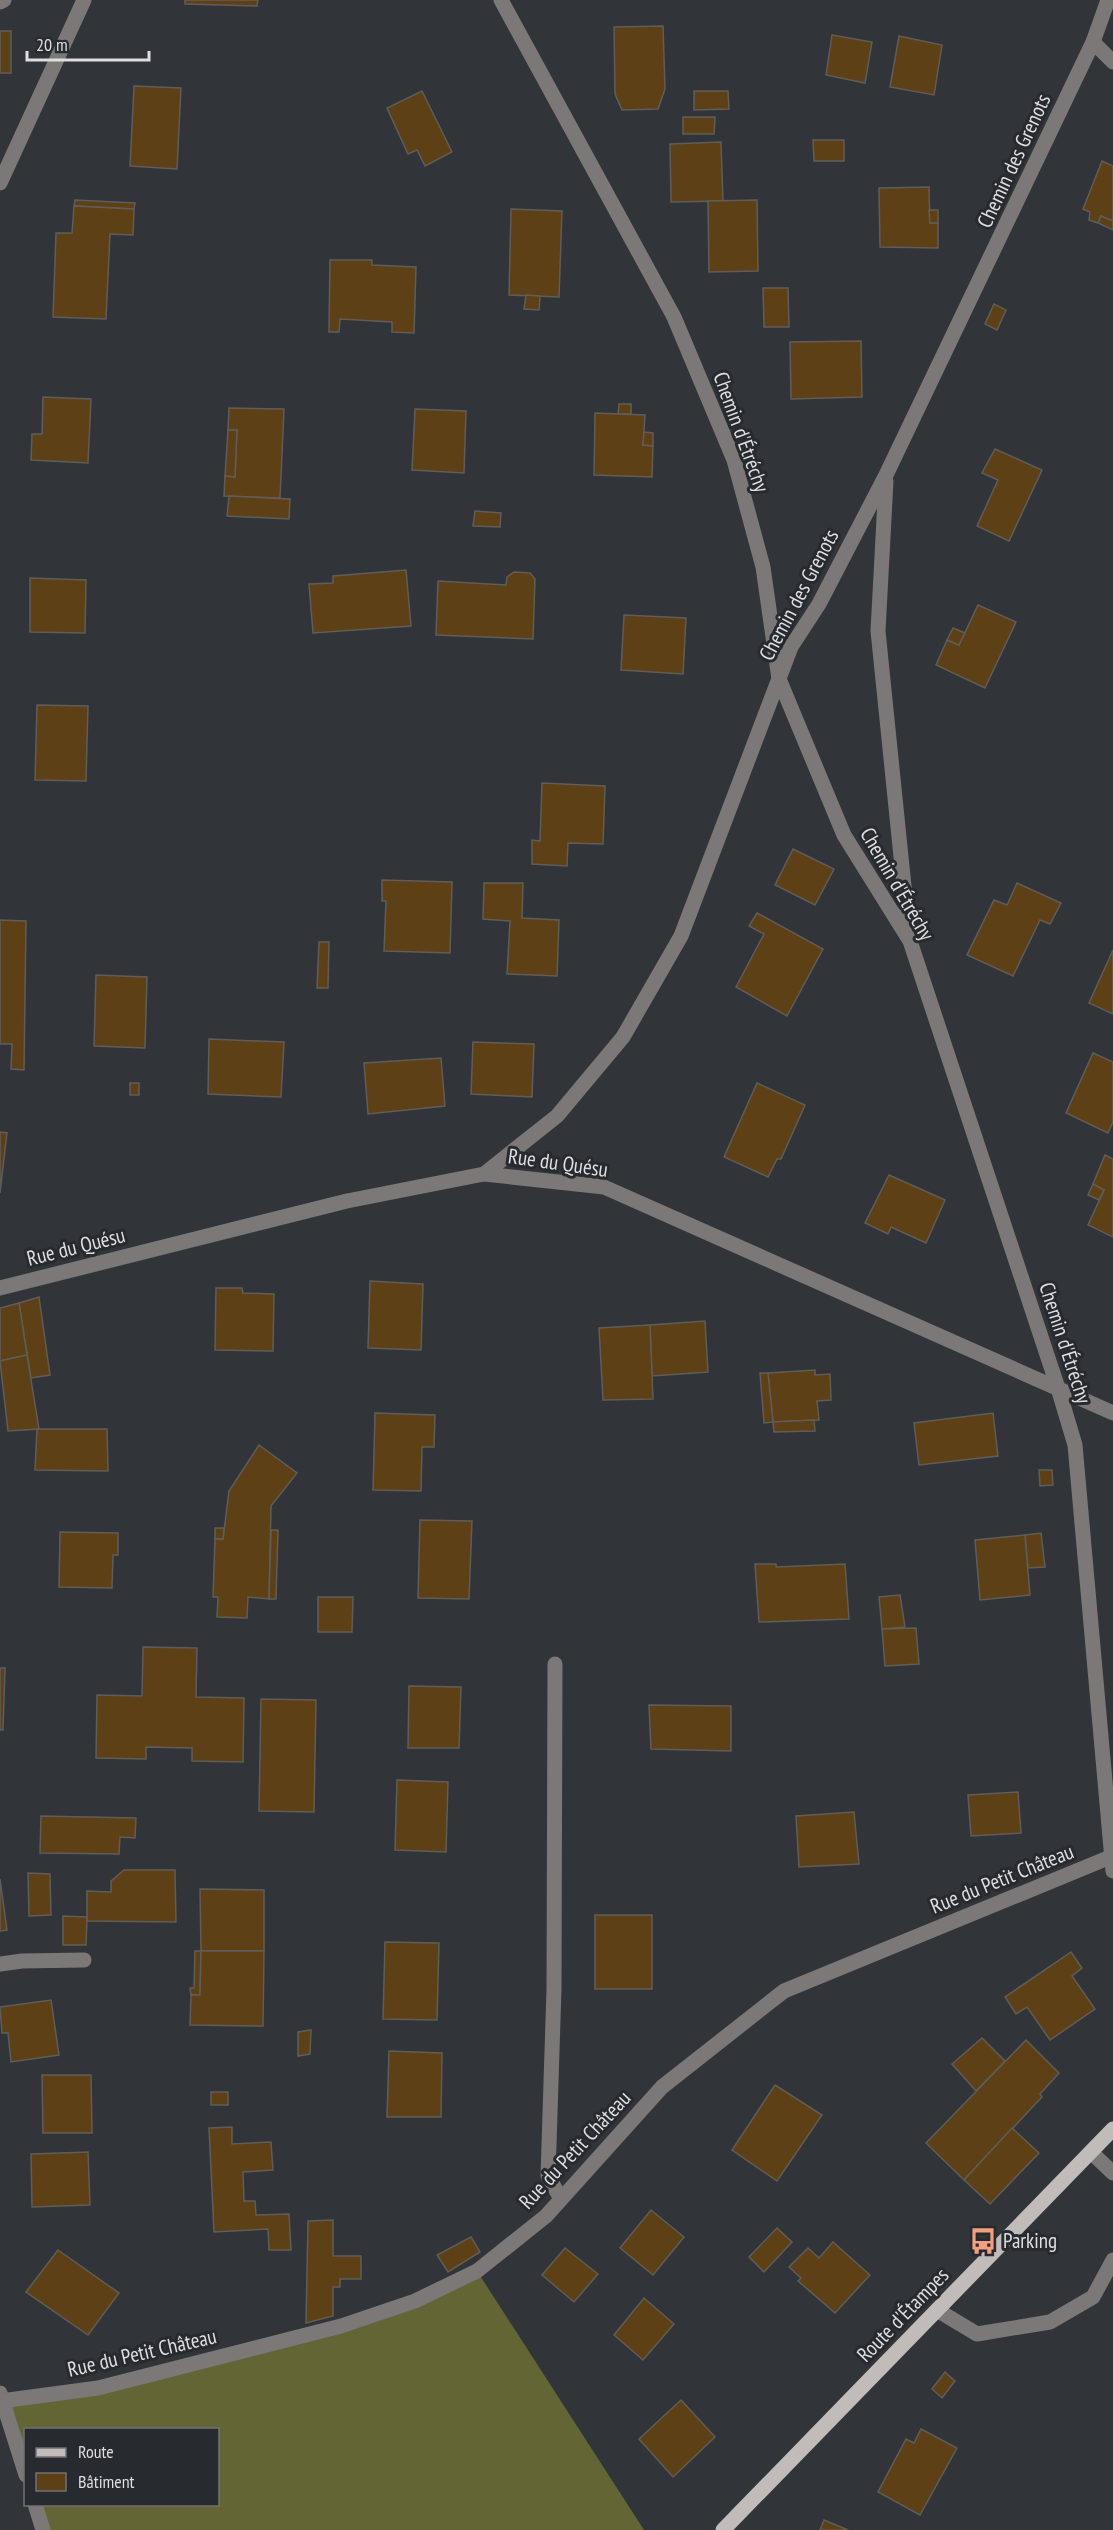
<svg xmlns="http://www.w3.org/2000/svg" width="1113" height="2530" viewBox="0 0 1113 2530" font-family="'PT Sans Narrow',sans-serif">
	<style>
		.forest { fill: #646534 }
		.building { fill: #5d4016; stroke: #605d59; stroke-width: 1.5 }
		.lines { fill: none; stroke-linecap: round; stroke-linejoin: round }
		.minor { stroke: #7b7877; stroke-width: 15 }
		.major { stroke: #c1bcba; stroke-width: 15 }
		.labels { text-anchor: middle; stroke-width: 6; stroke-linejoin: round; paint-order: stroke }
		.street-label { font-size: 21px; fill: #dddfe2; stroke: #272a2e }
		.poi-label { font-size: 21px; fill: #dddfe2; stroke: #272a2e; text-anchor: start }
	</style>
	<rect width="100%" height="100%" fill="#313438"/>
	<polygon class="forest" points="477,2271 644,2530 43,2530 35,2505 218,2504 218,2430 26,2430 25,2475 1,2401 98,2388 341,2326"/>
	<g class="building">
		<polygon points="185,0 258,0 257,6 185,4"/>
		<polygon points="663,26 665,89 658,109 622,110 615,94 614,27"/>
		<rect x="0" y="31" width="11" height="42"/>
		<polygon points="832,35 872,42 865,83 826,75"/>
		<polygon points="899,36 942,45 934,95 890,87"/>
		<polygon points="134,86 181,88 177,169 130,166"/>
		<polygon points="422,91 452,152 425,166 417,150 408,154 387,108"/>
		<polygon points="694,91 728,91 729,109 694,110"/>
		<polygon points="683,117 715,117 714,134 683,134"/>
		<polygon points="813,140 844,140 844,161 814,161"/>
		<polygon points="721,142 723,201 671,202 670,144"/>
		<polygon points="1102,161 1113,166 1113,221 1101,216 1098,223 1089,220 1090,212 1083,209"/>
		<polygon points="929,187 930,223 938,223 938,248 880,247 879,188"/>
		<polygon points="75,200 135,203 134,209 74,206"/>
		<polygon points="757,200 758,271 709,272 708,201"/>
		<polygon points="74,206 134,209 133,235 110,234 106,319 53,317 56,233 72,233"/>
		<polygon points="511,209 562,211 559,297 509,295"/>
		<polygon points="929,210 938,210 938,223 930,223"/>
		<polygon points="1101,216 1113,221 1113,230 1098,223"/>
		<polygon points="330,260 372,260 372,265 416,267 414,333 392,332 392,322 340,319 339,332 329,332"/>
		<polygon points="763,288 788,288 789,327 764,327"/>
		<polygon points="526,295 540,296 539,310 524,309"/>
		<polygon points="994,304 1006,310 997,330 985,324"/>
		<polygon points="861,341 862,397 791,399 790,342"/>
		<polygon points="43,397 91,399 88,463 31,460 32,434 42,434"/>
		<polygon points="619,404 631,404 631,414 618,414"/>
		<polygon points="229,408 284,409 280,498 224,496 225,476 235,477 237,430 228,430"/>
		<polygon points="415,409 466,411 464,473 412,470"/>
		<polygon points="595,413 645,415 643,445 653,446 652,477 594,475"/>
		<polygon points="228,430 237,430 235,477 225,476"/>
		<polygon points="644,432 653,433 653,446 643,445"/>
		<polygon points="995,449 1042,470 1009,541 977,526 998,480 982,473"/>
		<polygon points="229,496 290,499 289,519 227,516"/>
		<polygon points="475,511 501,513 500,527 473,526"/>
		<polygon points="406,570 411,626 313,633 309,584 333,583 333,576"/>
		<polygon points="514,572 530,573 535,579 533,639 436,635 438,581 506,585 507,577"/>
		<polygon points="30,578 86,580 85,633 30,632"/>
		<polygon points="978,605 1016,622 985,688 936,665 947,640 959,645"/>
		<polygon points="624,615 686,618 683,674 621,670"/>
		<polygon points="953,628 965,633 959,645 947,640"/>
		<polygon points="37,705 88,706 86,781 35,780"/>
		<polygon points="542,783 605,786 603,844 568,843 567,866 532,864 532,840 540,841"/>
		<polygon points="793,849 834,869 815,905 775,885"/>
		<polygon points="382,880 452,882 450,953 384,951 386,901 382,901"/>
		<polygon points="484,883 523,883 522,918 559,920 557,976 507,974 510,921 483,919"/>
		<polygon points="1017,883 1061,903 1050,924 1040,920 1013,976 967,955 994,900 1007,905"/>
		<polygon points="757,913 823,949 787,1016 736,987 764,934 749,926"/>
		<polygon points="0,920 26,921 24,1070 11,1069 12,1044 0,1044"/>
		<polygon points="319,942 329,942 328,988 317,988"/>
		<polygon points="1113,950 1113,1014 1089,1003"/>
		<polygon points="96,975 147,977 145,1048 94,1046"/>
		<polygon points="209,1039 284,1042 281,1097 208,1094"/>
		<polygon points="473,1042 534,1044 532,1097 471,1094"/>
		<polygon points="1093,1053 1113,1062 1113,1122 1108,1133 1066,1113"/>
		<polygon points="441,1058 445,1106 368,1114 364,1063"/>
		<rect x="130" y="1083" width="9" height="12"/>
		<polygon points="757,1083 805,1105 781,1159 777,1159 768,1177 724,1157"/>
		<polygon points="0,1132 7,1133 0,1193"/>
		<polygon points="1105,1155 1113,1159 1113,1237 1088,1225 1104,1190 1093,1184"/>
		<polygon points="889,1175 945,1200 926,1243 891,1227 888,1234 865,1223"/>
		<polygon points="1093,1184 1104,1190 1099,1200 1088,1195"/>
		<polygon points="370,1281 423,1284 421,1350 368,1348"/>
		<polygon points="216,1288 242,1288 243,1293 274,1294 273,1351 215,1350"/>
		<polygon points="39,1297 50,1375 31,1378 19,1303"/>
		<polygon points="19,1303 27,1355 0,1361 0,1308"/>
		<polygon points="705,1321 708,1372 652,1376 650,1325"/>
		<polygon points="650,1325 653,1399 603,1400 599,1328"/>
		<polygon points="27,1355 39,1429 8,1431 0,1361"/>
		<polygon points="815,1370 815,1375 830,1374 831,1400 817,1401 819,1420 773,1422 768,1373"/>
		<polygon points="760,1373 768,1373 773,1422 764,1423"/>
		<polygon points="375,1413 435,1415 434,1447 422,1447 421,1491 373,1490"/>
		<polygon points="993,1413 998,1456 919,1465 914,1423"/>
		<polygon points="814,1420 815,1431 774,1432 773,1422"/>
		<polygon points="37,1429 107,1429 108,1471 35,1470"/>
		<polygon points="259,1445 297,1473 271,1506 269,1599 248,1597 247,1618 217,1617 218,1597 213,1597 215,1539 223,1539 229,1491"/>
		<polygon points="1039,1470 1052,1470 1053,1485 1040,1486"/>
		<polygon points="420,1520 472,1521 469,1599 418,1598"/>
		<polygon points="215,1528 224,1528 223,1539 215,1539"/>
		<polygon points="271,1530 278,1530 276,1599 269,1599"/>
		<polygon points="60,1532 118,1533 118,1555 113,1555 112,1588 59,1587"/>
		<polygon points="1041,1533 1045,1567 1028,1568 1025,1535"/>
		<polygon points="1025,1535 1030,1595 980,1600 975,1540"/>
		<polygon points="755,1564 776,1564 776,1567 845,1564 849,1619 759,1622"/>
		<polygon points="900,1595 905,1627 882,1629 879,1597"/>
		<polygon points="318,1597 353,1597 352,1632 318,1632"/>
		<polygon points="916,1628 919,1664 885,1666 882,1629"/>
		<polygon points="143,1647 197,1648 196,1697 244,1698 243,1762 192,1761 192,1748 146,1747 146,1759 96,1758 97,1695 142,1696"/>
		<polygon points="0,1668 5,1668 3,1730 0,1730"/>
		<polygon points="409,1686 461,1687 459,1748 408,1748"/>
		<polygon points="261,1699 316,1700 314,1812 259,1811"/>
		<polygon points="649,1705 731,1706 731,1751 651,1749"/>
		<polygon points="397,1780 448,1782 446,1852 395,1850"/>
		<polygon points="1018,1792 1021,1833 971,1836 968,1795"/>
		<polygon points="854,1812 859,1864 799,1867 796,1816"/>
		<polygon points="41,1816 136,1818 135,1838 120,1837 119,1854 40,1853"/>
		<polygon points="124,1870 175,1870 176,1922 87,1921 87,1891 111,1892 111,1881"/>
		<polygon points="28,1873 50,1874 51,1915 29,1916"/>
		<polygon points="0,1879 7,1930 0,1931"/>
		<polygon points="200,1889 264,1890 264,1951 201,1951"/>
		<rect x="595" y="1915" width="57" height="74"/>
		<polygon points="63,1916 87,1917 86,1945 63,1945"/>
		<polygon points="385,1942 439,1943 437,2020 383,2019"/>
		<polygon points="195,1951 201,1951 200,1995 191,1995 190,1988 194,1988"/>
		<polygon points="201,1951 264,1951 263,2026 190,2025 191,1995 200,1995"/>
		<polygon points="1071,1952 1082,1968 1072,1976 1095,2009 1050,2040 1027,2007 1016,2014 1005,1997"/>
		<polygon points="51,2000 59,2055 11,2062 8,2033 2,2033 0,2007"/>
		<polygon points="311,2030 310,2054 298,2056 298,2032"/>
		<polygon points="982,2038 1005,2061 976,2091 952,2064"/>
		<polygon points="1026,2040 1059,2073 1040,2094 1042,2097 964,2180 926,2143"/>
		<polygon points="389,2051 442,2053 441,2117 387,2117"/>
		<polygon points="42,2075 91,2075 92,2133 43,2133"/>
		<polygon points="775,2085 822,2115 777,2181 732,2150"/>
		<rect x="211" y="2092" width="17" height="13"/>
		<polygon points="232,2127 232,2144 271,2142 273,2170 243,2172 244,2201 255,2201 256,2215 289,2214 291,2250 269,2250 268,2229 214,2232 209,2128"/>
		<polygon points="1012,2128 1039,2153 990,2204 964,2180"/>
		<polygon points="88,2152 90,2205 32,2207 31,2154"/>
		<polygon points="651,2210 684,2237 653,2275 620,2248"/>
		<polygon points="333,2220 333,2256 361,2256 361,2279 340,2279 340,2287 333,2287 333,2316 306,2323 308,2221"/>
		<polygon points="777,2228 792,2242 764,2272 749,2257"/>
		<polygon points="471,2237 480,2252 448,2272 437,2255"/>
		<polygon points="833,2242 870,2275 835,2313 798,2281 801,2278 789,2267 808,2248 819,2258"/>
		<polygon points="565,2248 598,2274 574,2302 542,2275"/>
		<polygon points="58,2250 119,2293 88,2335 26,2292"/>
		<polygon points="644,2298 674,2324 643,2360 614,2335"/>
		<polygon points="945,2372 955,2381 942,2398 932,2389"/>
		<polygon points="681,2400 715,2437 673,2477 639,2439"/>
		<polygon points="921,2429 957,2448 920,2515 878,2492 906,2439 914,2443"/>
		<polygon points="824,2520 848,2530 820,2530"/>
	</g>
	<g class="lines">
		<g class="minor">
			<polyline points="501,0 674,317 734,460 763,567 779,679 844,835 910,941 1058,1388 1075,1445 1113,1871"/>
			<polyline points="0,2 4,0"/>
			<polyline points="1093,42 1113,62"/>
			<polyline points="0,183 84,0"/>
			<polyline points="886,481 878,631 909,935"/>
			<polyline points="484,1174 557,1116 623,1037 681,936 791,647 819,604 886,475 1093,42 1108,0"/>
			<polyline points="0,1288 347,1201 484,1174 604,1187 1113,1413"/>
			<polyline points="555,1664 554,1989 548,2176 561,2199"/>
			<polyline points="0,1964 22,1961 84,1960"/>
			<polyline points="1091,2152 1113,2173"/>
			<polyline points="937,2310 977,2334 1050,2322 1093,2297 1113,2260"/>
			<polyline points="0,2393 26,2475"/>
			<polyline points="1,2401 98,2388 341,2326 415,2301 477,2271 546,2216 662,2087 784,1991 1113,1856"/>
			<polyline points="35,2504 43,2530"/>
		</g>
		<polyline class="major" points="723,2530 1113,2129"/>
	</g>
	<defs>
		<symbol id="bus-bare" viewBox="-9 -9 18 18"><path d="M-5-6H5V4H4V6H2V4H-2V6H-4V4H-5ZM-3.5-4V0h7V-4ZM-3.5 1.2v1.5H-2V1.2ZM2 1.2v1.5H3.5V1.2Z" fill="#f2a07f" stroke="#272a2e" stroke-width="2.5" paint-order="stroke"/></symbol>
	</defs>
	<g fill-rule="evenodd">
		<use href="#bus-bare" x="964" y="2222" width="38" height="38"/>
	</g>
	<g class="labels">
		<g class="street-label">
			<text transform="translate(1014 161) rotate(-65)" y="7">Chemin des Grenots</text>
			<text transform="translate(741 432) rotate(70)" y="7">Chemin d'Étréchy</text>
			<text transform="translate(799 595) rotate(-62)" y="7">Chemin des Grenots</text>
			<text transform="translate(897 884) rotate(60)" y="7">Chemin d'Étréchy</text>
			<text transform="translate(558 1163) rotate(8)" y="7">Rue du Quésu</text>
			<text transform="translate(76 1247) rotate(-14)" y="7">Rue du Quésu</text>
			<text transform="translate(1065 1343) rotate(72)" y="7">Chemin d'Étréchy</text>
			<text transform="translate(1002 1879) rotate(-22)" y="7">Rue du Petit Château</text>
			<text transform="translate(575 2150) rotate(-47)" y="7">Rue du Petit Château</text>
			<text transform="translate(903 2315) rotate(-46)" y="7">Route d'Étampes</text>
			<text transform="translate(142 2353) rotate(-13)" y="7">Rue du Petit Château</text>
		</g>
		<g class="poi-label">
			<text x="1003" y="2248">Parking</text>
		</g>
	</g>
	<rect x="24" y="2428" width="195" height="78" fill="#272a2e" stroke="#707276" stroke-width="1.5"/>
	<rect x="36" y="2448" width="30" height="9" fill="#c1bcba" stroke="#707276" stroke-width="1.5"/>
	<text x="78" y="2458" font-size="18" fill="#dddfe2">Route</text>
	<rect x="36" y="2473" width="30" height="18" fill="#5d4016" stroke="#707276" stroke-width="1.5"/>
	<text x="78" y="2488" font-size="18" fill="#dddfe2">Bâtiment</text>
	<path d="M27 51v9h122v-9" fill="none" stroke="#dddfe2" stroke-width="3"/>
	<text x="36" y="51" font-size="18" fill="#dddfe2" stroke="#272a2e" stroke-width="4.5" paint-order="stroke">20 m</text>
</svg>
